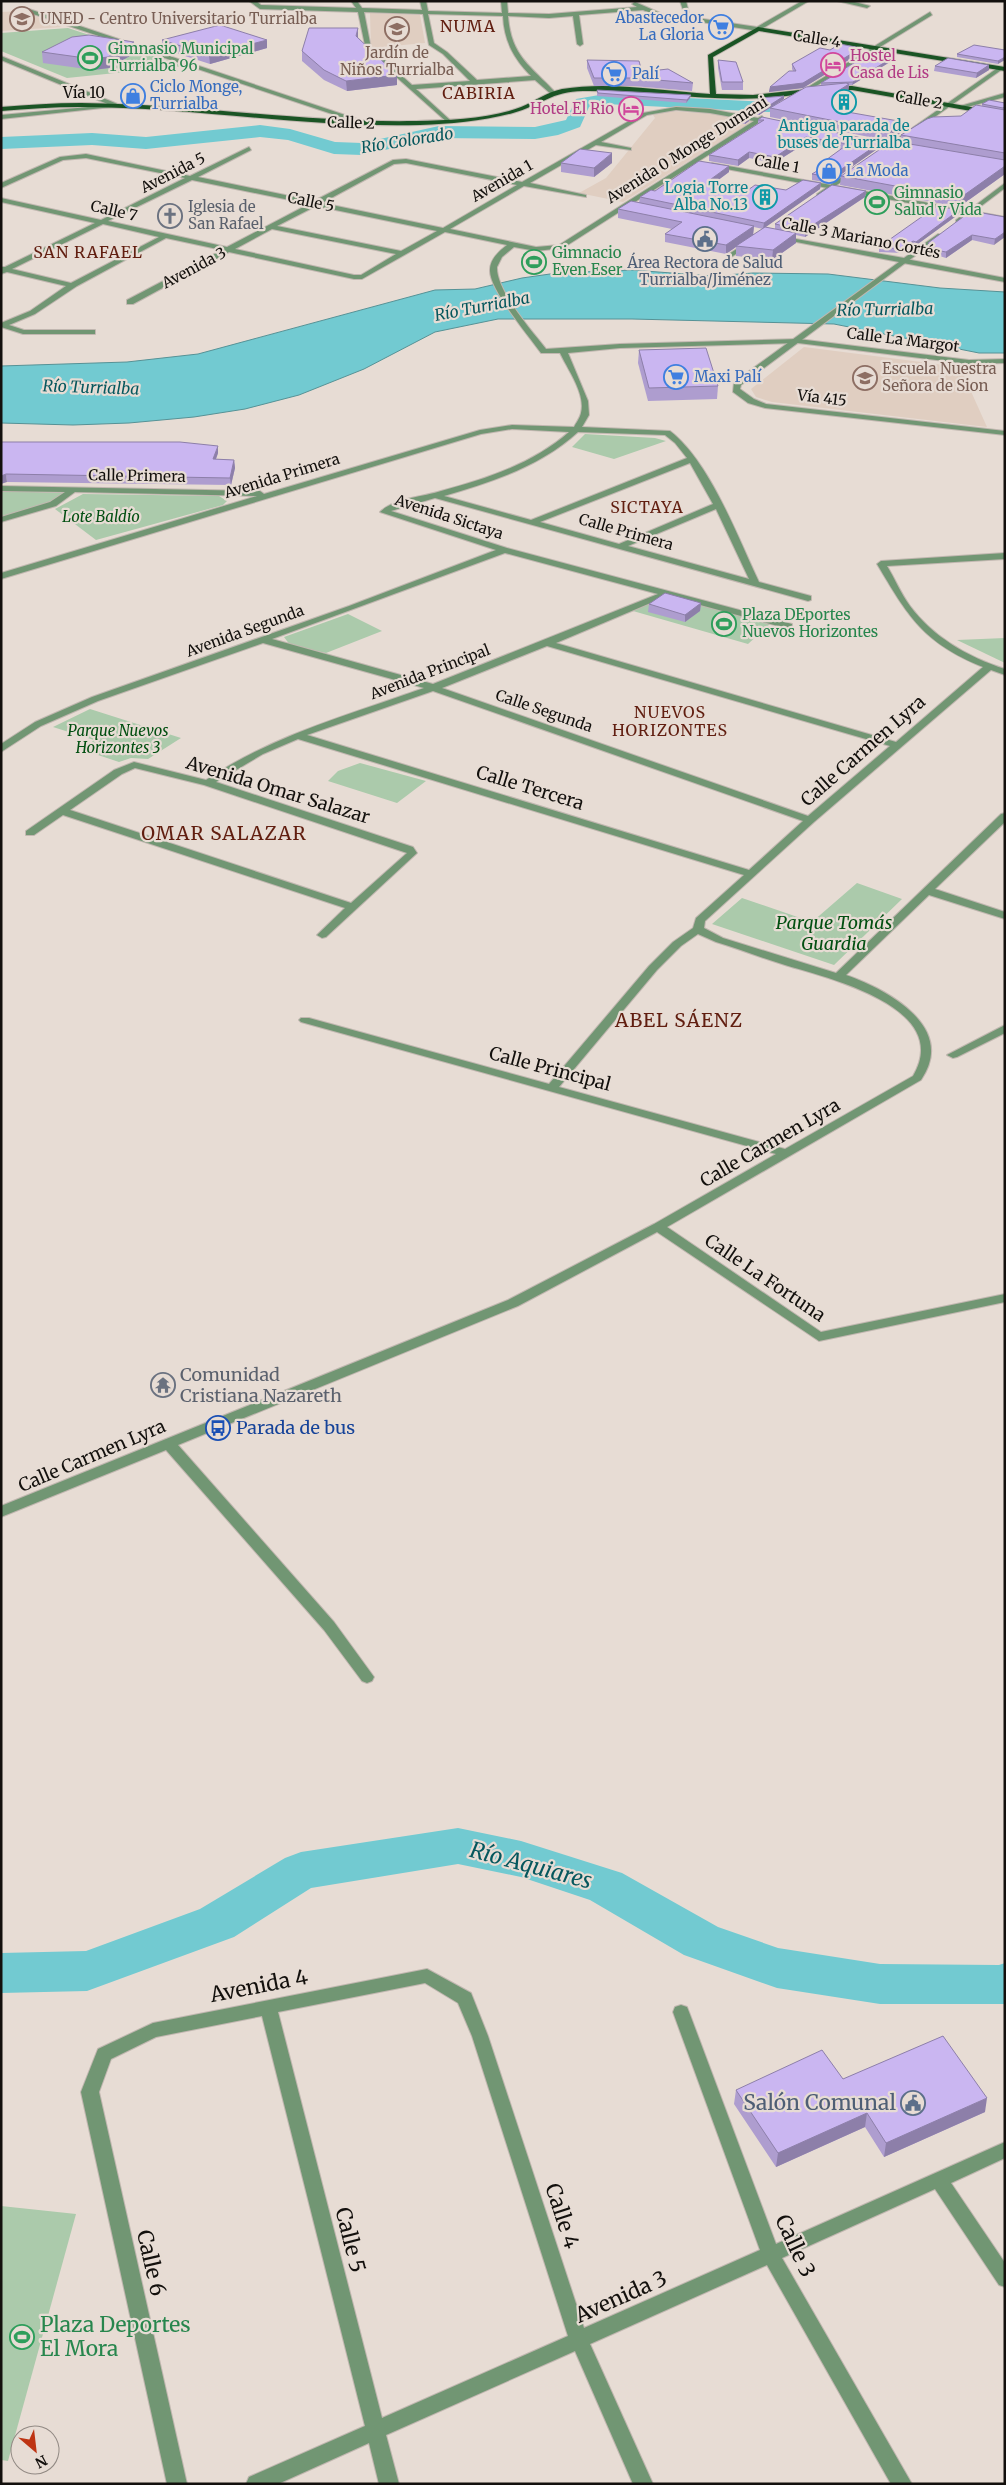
<svg xmlns="http://www.w3.org/2000/svg" width="1006" height="2485" viewBox="0 0 1006 2485" font-family="Merriweather,serif">
	<style>
		.built { fill: #e0cec1 }
		.green { fill: #abcaab }
		.water { fill: #72cad1; stroke: #569296 }
		.lines { fill: none; stroke-linecap: round; stroke-linejoin: round }
		.river { fill: #72cad1; fill-rule: evenodd }
		.minor-casing { stroke: #c1b7b0; stroke-width: 2 }
		.tertiary-casing { stroke: #c1b7b0; stroke-width: 2 }
		.primary-casing { stroke: #c1b7b0; stroke-width: 2 }
		.minor { fill: #719673; fill-rule: evenodd }
		.tertiary { fill: #719673; fill-rule: evenodd }
		.primary { fill: #1a5424; fill-rule: evenodd }
		.wall { fill: #ae9dcf; fill-rule: evenodd }
		.shaded-wall { fill: #8d7fa9 }
		.building { fill: #cab6f1; stroke: #8d7fa9 }
		.labels { text-anchor: middle; stroke-width: 4.5; stroke-linejoin: round; paint-order: stroke }
		.far-shop-label { font-size: 15px; fill: #366cbe; stroke: #e7dcd4; text-anchor: start }
		.far-education-label { font-size: 15px; fill: #785e54; stroke: #e7dcd4; text-anchor: start }
		.far-street-label { font-size: 15px; fill: #13100d; stroke: #e7dcd4 }
		.far-leisure-label { font-size: 15px; fill: #27864d; stroke: #e7dcd4; text-anchor: start }
		.far-hotel-label { font-size: 15px; fill: #b23c85; stroke: #e7dcd4; text-anchor: start }
		.far-culture-label { font-size: 15px; fill: #0d838f; stroke: #e7dcd4 }
		.far-worship-label { font-size: 15px; fill: #5b616d; stroke: #e7dcd4; text-anchor: start }
		.far-service-label { font-size: 15px; fill: #4e5e75; stroke: #e7dcd4 }
		.far-park-label { font-size: 15px; font-style: italic; fill: #024f11; stroke: #e7dcd4 }
		.far-neighbourhood-label { font-size: 16px; letter-spacing: 1px; fill: #611e10; stroke: #e7dcd4 }
		.far-water-label { font-size: 16px; font-style: italic; fill: #05575d; stroke: #e7dcd4 }
		.street-label { font-size: 18px; fill: #13100d; stroke: #e7dcd4 }
		.park-label { font-size: 18px; font-style: italic; fill: #024f11; stroke: #e7dcd4 }
		.worship-label { font-size: 18px; fill: #5b616d; stroke: #e7dcd4; text-anchor: start }
		.transit-label { font-size: 18px; fill: #164399; stroke: #e7dcd4; text-anchor: start }
		.neighbourhood-label { font-size: 19px; letter-spacing: 1px; fill: #611e10; stroke: #e7dcd4 }
		.near-street-label { font-size: 21px; fill: #13100d; stroke: #e7dcd4 }
		.near-service-label { font-size: 21px; fill: #4e5e75; stroke: #e7dcd4; text-anchor: end }
		.near-leisure-label { font-size: 21px; fill: #27864d; stroke: #e7dcd4; text-anchor: start }
		.near-water-label { font-size: 22px; font-style: italic; fill: #05575d; stroke: #e7dcd4 }
	</style>
	<rect width="100%" height="100%" fill="#e7dcd4"/>
	<g class="built">
		<polygon points="23,11 62,27 1,31 1,12"/>
		<polygon points="370,13 420,15 425,43 371,48"/>
		<polygon points="669,111 714,114 753,121 623,202 579,193 606,178 655,118 653,115"/>
		<polygon points="804,347 960,367 987,427 772,402 756,397 751,389"/>
	</g>
	<g class="green">
		<polygon points="68,28 184,66 67,78 1,51 1,33"/>
		<polygon points="585,434 655,438 666,441 614,459 572,447"/>
		<polygon points="1,491 68,493 39,509 1,519"/>
		<polygon points="83,494 219,496 227,501 223,505 96,540 55,509"/>
		<polygon points="666,596 771,623 748,644 633,611"/>
		<polygon points="348,614 382,631 326,653 290,645 284,637"/>
		<polygon points="1005,638 1005,663 957,640"/>
		<polygon points="90,709 181,738 148,759 131,758 119,762 83,750 94,740 53,727"/>
		<polygon points="360,763 426,781 397,803 328,781 338,771"/>
		<polygon points="857,883 902,899 834,965 712,924 742,898 812,922"/>
		<polygon points="1,2206 76,2214 8,2461 1,2460"/>
	</g>
	<polygon class="water" points="632,270 711,276 753,273 828,274 940,288 1005,292 1005,353 979,353 834,324 632,319 498,319 435,332 364,369 299,395 245,409 194,417 129,423 73,425 1,423 1,366 127,362 198,354 435,290 475,289 522,278 557,273"/>
	<g class="lines">
		<g class="river">
			<polygon points="605,94 769,102 775,103 778,107 775,111 769,112 605,104 589,107 580,127 558,135 535,139 439,138 362,155 334,154 288,140 260,137 146,149 92,145 1,149 1,137 92,133 146,137 260,125 290,129 335,142 362,143 439,126 535,127 566,120 576,99"/>
			<polygon points="458,1828 521,1841 622,1873 718,1927 778,1948 880,1964 999,1965 1005,1963 1005,2004 880,2004 777,1988 684,1955 590,1900 521,1877 458,1864 311,1888 234,1937 87,1991 1,1993 1,1953 86,1951 200,1909 285,1858 301,1852"/>
		</g>
		<defs>
			<g id="minor">
				<path d="M249,1H256L261,5L356,8L351,1H357L362,8L422,10L420,1H426L428,11L502,13L501,1H507L508,13L549,14L637,7L632,4L635,2L667,16H685L680,1H686L690,17L757,27L802,1H809L758,31L688,20H666L643,10L579,15L583,44L580,46L577,44L573,16L549,18L508,16C511,57 531,66 556,93L551,94L535,80L416,89L450,120L448,123L366,50L358,12L260,9ZM364,12L423,14L429,45L443,54L470,81L412,85L371,48ZM428,14L503,16C504,41 514,59 531,76L477,80L447,52L434,43Z"/>
				<polygon points="837,1 851,1 870,6 867,8"/>
				<polygon points="29,9 369,123 370,124 365,125 27,12"/>
				<polygon points="930,12 932,15 800,96 795,95"/>
				<polygon points="1,56 120,105 121,106 1,119 1,115 110,105 1,60"/>
				<polygon points="1005,93 1005,97 960,109 957,107"/>
				<path d="M676,107L710,109L758,118L762,116L764,119L778,123L775,125L760,122L563,248L536,251L514,247L502,257L497,267C496,291 532,331 546,349L620,344L798,339L969,360L1005,359V363L969,364L798,343L620,348L568,353L588,401L589,415L582,427L670,431C710,462 737,536 759,582L811,596V600L808,601L435,498L391,511L507,548L792,624V628L789,629L667,596L556,643L896,742L983,667C923,643 908,616 877,564L881,561L1005,553V559L887,566C895,579 901,594 910,606C933,637 968,657 1005,669V675L991,670L814,822L705,921L704,928L723,938L836,973L1001,814L1005,813V822L935,889L1005,912V919L929,895L846,975C888,990 957,1027 921,1080L667,1227L821,1332L1005,1294V1302L819,1341L657,1232L518,1306L178,1445L334,1622L374,1677L372,1681L367,1683L362,1681L324,1630L166,1450L1,1517V1506L508,1300L654,1224L776,1154L301,1022L299,1020L301,1018H309L549,1084L649,966L673,942L693,928L696,918L744,875L298,739L263,754L216,782L413,847L417,853L326,937L322,938L317,935L345,908L63,815L34,835H26V831L114,770L134,762L206,780C273,735 349,715 424,688L263,643L98,701L41,726L1,752V744L35,722L92,697L349,606L496,550L380,512C394,498 423,497 441,491C486,479 534,463 569,432L512,429L481,434L1,579V573L257,496L75,492L56,506L1,522V517L50,502L65,492L1,491V486L260,491L264,494L480,430L512,425L574,427C576,423 580,418 581,413C586,394 568,370 560,353H541C529,336 489,289 490,270C490,259 499,251 507,245L445,232L362,279H354L229,252L133,304H127V300L222,250L166,238L77,286L35,314L9,325L24,330H95V334H23L1,327V323L30,311L66,286L7,272L1,274V267H5L95,223L1,202V198L101,220L185,178L86,158L63,160L1,188V183L60,157L86,154L190,176L249,147L251,150L198,177L314,201L393,160L406,159L522,182L643,113ZM676,110L710,113L754,121L559,245L536,247L450,229L524,186L586,197V195L530,183L596,145L631,150V148L601,142L647,115ZM406,163L517,185L443,228L322,203L394,164ZM192,180L309,204L227,247L108,221ZM316,206L437,231L401,251L277,226ZM103,224L159,237L71,283L12,269ZM272,229L396,254L361,275H354L235,249ZM578,432L665,435L675,443L687,458L531,520L444,496C492,482 541,466 578,432ZM690,463L713,504L619,544L540,522ZM716,509L749,579L628,546ZM505,553L658,594L433,684L272,639ZM547,646L890,746L808,816L442,688ZM433,691L803,821L749,870L307,735ZM135,768L204,785L407,853L351,903L70,810L122,774ZM698,934L716,942C739,949 762,958 785,965C827,978 954,1007 913,1076L785,1149L559,1087L657,970L681,946Z"/>
				<polygon points="712,163 1005,217 1005,221 710,166 709,165"/>
				<polygon points="747,242 752,243 730,258 726,258 726,256"/>
				<polygon points="906,259 1005,278 1005,282 903,263 902,261"/>
				<polygon points="1005,1025 1005,1033 957,1057 953,1058 947,1055"/>
				<path d="M427,1969L471,1993L473,1998L488,2036L584,2328L760,2250L673,2012L675,2007L681,2005L687,2007L689,2012L776,2244L1005,2142V2158L951,2183L1005,2263V2287L999,2285L935,2189L782,2258L912,2484H891L767,2265L590,2344L653,2484H633L575,2351L386,2435L399,2484H379L369,2443L278,2484H246L249,2477L365,2426L262,2016L156,2037L111,2059L99,2092L187,2484H167L81,2092L98,2049L153,2023ZM425,1983L458,2003L472,2036L568,2336L382,2418L278,2012Z"/>
			</g>
			<g id="tertiary">
				<polygon points="999,67 1004,68 885,152 881,152 881,150"/>
				<polygon points="852,170 857,171 821,196 817,196 817,194"/>
				<polygon points="1005,183 1005,188 960,222 956,222 956,220"/>
				<polygon points="938,234 943,235 741,385 740,389 754,399 766,404 1005,431 1005,435 765,408 748,403 733,392 734,382 899,262 781,239 779,238 779,236 904,258"/>
			</g>
			<g id="primary">
				<path d="M758,27L1005,67V71L759,31L713,57L716,94L753,95L809,89L811,92C735,108 660,90 583,91C552,91 540,106 513,113C483,121 451,124 420,125C306,128 193,107 79,107C53,107 27,109 1,111V107C28,105 54,103 81,103C193,104 304,123 416,121C451,120 489,119 521,107C535,101 547,92 562,89C610,81 662,91 710,94L708,55Z"/>
				<polygon points="852,86 1005,113 1005,117 852,90 832,90 829,88 832,86"/>
			</g>
		</defs>
		<use href="#minor" class="minor-casing"/>
		<use href="#tertiary" class="tertiary-casing"/>
		<use href="#primary" class="primary-casing"/>
		<use href="#minor" class="minor"/>
		<use href="#tertiary" class="tertiary"/>
		<use href="#primary" class="primary"/>
	</g>
	<g class="wall">
		<polygon points="358,38 397,85 347,91 324,80 302,61 302,51"/>
		<polygon points="162,40 267,48 210,64 163,49"/>
		<polygon points="134,42 135,53 109,68 93,70 43,63 42,52"/>
		<polygon points="830,50 860,53 803,88 769,92 770,87 793,71 792,69 792,64"/>
		<polygon points="1005,50 998,64 957,57 957,54"/>
		<polygon points="895,56 895,59 852,85 849,85 848,92 842,97 846,111 903,131 889,141 770,117 770,108 821,85 821,83"/>
		<polygon points="587,60 693,83 692,91 633,86 594,86 587,68"/>
		<polygon points="718,60 743,82 743,90 722,90 718,68"/>
		<polygon points="935,66 989,70 976,78 934,71"/>
		<polygon points="597,90 690,98 686,103 597,96"/>
		<polygon points="784,96 784,99 759,115 745,113 745,110"/>
		<polygon points="1005,103 1005,174 959,207 840,185 841,176 900,142 901,135 961,116 982,106 982,104"/>
		<polygon points="762,117 880,147 829,183 812,180 812,174 819,170 819,165 842,149 806,143 774,163 749,158 738,166 709,161 709,155 758,124 758,120"/>
		<polygon points="749,118 749,121 745,124 734,122 734,119"/>
		<polygon points="561,163 612,163 594,177 561,172"/>
		<path d="M729,172L713,184L748,190H786L821,183L820,189L765,227L775,229V224L866,191L865,197L805,237L796,235V243L772,260L736,256V247L726,254L665,242V234L672,229L618,218V209L639,203L640,197L655,191ZM754,227L763,229L753,235Z"/>
		<polygon points="959,214 915,246 912,246 902,253 879,252 879,247"/>
		<polygon points="1005,217 994,245 972,240 946,258 936,255 927,249 928,243"/>
		<polygon points="639,350 718,386 717,399 648,401 638,363"/>
		<polygon points="1,442 218,453 216,459 234,460 235,468 231,485 7,482"/>
		<polygon points="701,603 700,611 685,622 648,612 649,604"/>
		<polygon points="843,2079 985,2112 884,2157 865,2127 776,2167 734,2104 736,2090"/>
	</g>
	<g class="shaded-wall">
		<polygon points="358,28 358,37 356,46 356,36"/>
		<polygon points="267,40 267,48 210,64 209,55"/>
		<polygon points="134,42 135,53 109,68 93,70 92,59"/>
		<polygon points="861,48 860,53 803,88 769,92 770,87"/>
		<polygon points="895,56 895,59 852,85 853,82"/>
		<polygon points="1005,57 1005,60 998,64 998,61"/>
		<polygon points="989,65 989,70 976,78 977,73"/>
		<polygon points="397,75 397,85 347,91 346,81"/>
		<polygon points="849,84 848,92 838,100 838,91"/>
		<polygon points="691,95 690,98 686,103 687,100"/>
		<polygon points="784,96 784,99 759,115 759,112"/>
		<polygon points="847,103 846,112 836,110"/>
		<polygon points="749,118 749,121 745,124 745,120"/>
		<polygon points="904,122 903,131 889,141 890,132"/>
		<polygon points="806,137 806,143 774,163 775,157"/>
		<polygon points="881,142 880,147 829,183 830,177"/>
		<polygon points="749,152 749,158 738,166 738,160"/>
		<polygon points="612,153 612,163 594,177 594,168"/>
		<polygon points="729,166 729,172 706,189 707,182"/>
		<polygon points="1005,166 1005,174 959,207 960,198"/>
		<polygon points="821,183 820,189 763,229 764,223"/>
		<polygon points="866,191 865,197 805,237 805,230"/>
		<polygon points="959,210 959,214 915,246 916,242"/>
		<polygon points="754,226 753,235 726,254 726,245"/>
		<polygon points="1005,232 1005,237 994,245 995,239"/>
		<polygon points="796,233 796,243 772,260 773,250"/>
		<polygon points="972,235 972,240 946,258 946,252"/>
		<polygon points="913,241 912,246 902,253 902,249"/>
		<polygon points="218,446 218,453 213,467 213,459"/>
		<polygon points="234,460 235,468 231,485 230,478"/>
		<polygon points="6,474 7,482 1,484 1,476"/>
		<polygon points="701,603 700,611 685,622 685,615"/>
		<polygon points="987,2098 985,2112 884,2157 886,2143"/>
		<polygon points="867,2113 865,2127 776,2167 778,2153"/>
	</g>
	<g class="building">
		<polygon points="220,25 267,40 209,55 162,40"/>
		<polygon points="309,28 358,28 356,36 397,75 346,81 324,70 302,51"/>
		<polygon points="89,35 134,42 108,57 92,59 42,52 72,37"/>
		<polygon points="840,44 861,48 803,83 770,87 789,71 796,71 792,64 820,48 830,50"/>
		<polygon points="974,45 1005,50 1005,57 998,61 957,54"/>
		<polygon points="872,52 895,56 853,82 821,83"/>
		<polygon points="948,58 989,65 977,73 935,66"/>
		<polygon points="587,60 639,61 642,72 668,69 693,83 633,78 594,78"/>
		<polygon points="718,60 736,62 743,82 722,82"/>
		<polygon points="846,83 849,84 838,91 847,103 836,110 904,122 890,132 770,108 806,87"/>
		<polygon points="597,90 691,95 687,100 598,93"/>
		<polygon points="784,96 759,112 745,110 760,98"/>
		<polygon points="989,100 1005,103 1005,107 1003,108 982,104"/>
		<polygon points="976,105 1005,110 1005,153 901,135 927,119 933,117 961,116"/>
		<polygon points="738,116 749,118 745,120 734,119"/>
		<polygon points="762,117 881,142 830,177 812,174 825,166 819,165 848,144 806,137 775,157 749,152 738,160 709,155 764,120 758,120"/>
		<polygon points="892,141 1005,160 1005,166 960,198 841,176"/>
		<polygon points="580,149 612,153 594,168 561,163"/>
		<polygon points="699,161 729,166 707,182 748,190 755,185 786,190 803,180 821,183 764,223 640,197 651,190 655,191"/>
		<polygon points="832,185 866,191 805,230 775,224"/>
		<polygon points="631,201 754,226 726,245 665,234 682,222 618,209"/>
		<polygon points="937,206 959,210 916,242 913,241 902,249 879,247"/>
		<polygon points="971,211 1005,217 1005,232 995,239 972,235 946,252 936,250 928,243"/>
		<polygon points="765,227 796,233 773,250 736,246"/>
		<polygon points="706,348 718,386 649,388 639,350"/>
		<polygon points="1,442 180,442 218,446 213,459 234,460 230,478 6,474 1,476"/>
		<polygon points="665,593 701,603 685,615 649,604"/>
		<polygon points="943,2036 987,2098 886,2143 867,2113 778,2153 736,2090 822,2050 843,2079"/>
	</g>
	<defs>
		<symbol id="university-ring" viewBox="-11 -11 22 22"><circle r="9.5" fill="#e7dcd4" stroke="#8d6e63" stroke-width="1.5"/><path d="M0-5L7-2L0 1L-7-2ZM-4 1L0 2.5L4 1V4Q0 6-4 4Z" fill="#8d6e63"/></symbol>
		<symbol id="supermarket-ring" viewBox="-11 -11 22 22"><circle r="9.5" fill="#e7dcd4" stroke="#3f7fe0" stroke-width="1.5"/><path d="M-6-5.5h2.5l.6 2H6L4.5 2H-2.5L-4.4-4H-6ZM-1.5 3.2a1.3 1.3 0 1 0 .1 0ZM3 3.2a1.3 1.3 0 1 0 .1 0Z" fill="#3f7fe0"/></symbol>
		<symbol id="school-ring" viewBox="-11 -11 22 22"><circle r="9.5" fill="#e7dcd4" stroke="#8d6e63" stroke-width="1.5"/><path d="M0-5L7-2L0 1L-7-2ZM-4 1L0 2.5L4 1V4Q0 6-4 4Z" fill="#8d6e63"/></symbol>
		<symbol id="stadium-ring" viewBox="-11 -11 22 22"><circle r="9.5" fill="#e7dcd4" stroke="#2e9e5b" stroke-width="1.5"/><path d="M0-5a6.5 5 0 1 0 0 10a6.5 5 0 1 0 0-10ZM-3.5-1.8h7v3.6h-7Z" fill="#2e9e5b"/></symbol>
		<symbol id="hotel-ring" viewBox="-11 -11 22 22"><circle r="9.5" fill="#e7dcd4" stroke="#d1479c" stroke-width="1.5"/><path d="M-6-4.5h1.5V1H6V5H4.5V3h-9V5H-6ZM-4 0a1.8 1.8 0 1 1 3.6 0ZM.5 0V-2.5h3Q6-2.5 6 0Z" fill="#d1479c"/></symbol>
		<symbol id="shop-ring" viewBox="-11 -11 22 22"><circle r="9.5" fill="#e7dcd4" stroke="#3f7fe0" stroke-width="1.5"/><path d="M-5-2.5h2.3a2.7 3.5 0 0 1 5.4 0H5L5.5 6h-11ZM-1.5-2.5h3a1.5 2.3 0 0 0-3 0Z" fill="#3f7fe0"/></symbol>
		<symbol id="building-ring" viewBox="-11 -11 22 22"><circle r="9.5" fill="#e7dcd4" stroke="#0f9aa8" stroke-width="1.5"/><path d="M-4-6H4V6H1V3H-1V6H-4ZM-2.5-4.3h1.7v1.8h-1.7ZM.8-4.3h1.7v1.8H.8ZM-2.5-1h1.7V.8h-1.7ZM.8-1h1.7V.8H.8Z" fill="#0f9aa8"/></symbol>
		<symbol id="church-ring" viewBox="-11 -11 22 22"><circle r="9.5" fill="#e7dcd4" stroke="#6b7280" stroke-width="1.5"/><path d="M-1.2-6h2.4v3.5h3.3v2.4h-3.3V6h-2.4V-.1h-3.3v-2.4h3.3Z" fill="#6b7280"/></symbol>
		<symbol id="civic-ring" viewBox="-11 -11 22 22"><circle r="9.5" fill="#e7dcd4" stroke="#5c6f8a" stroke-width="1.5"/><path d="M-.6-6.5H3V-4.5H.6V-3L4-1V1h2V6H-6V1h2V-1L-.6-3ZM-1.2 2.5V6h2.4V2.5Z" fill="#5c6f8a"/></symbol>
		<symbol id="temple-ring" viewBox="-11 -11 22 22"><circle r="9.5" fill="#e7dcd4" stroke="#6b7280" stroke-width="1.5"/><path d="M0-6L5-2H3V0L6.5 2.5H4V6H1.5V3h-3V6H-4V2.5H-6.5L-3 0V-2H-5Z" fill="#6b7280"/></symbol>
		<symbol id="bus-ring" viewBox="-11 -11 22 22"><circle r="9.5" fill="#e7dcd4" stroke="#1a4fb4" stroke-width="1.5"/><path d="M-5-6H5V4H4V6H2V4H-2V6H-4V4H-5ZM-3.5-4V0h7V-4ZM-3.5 1.2v1.5H-2V1.2ZM2 1.2v1.5H3.5V1.2Z" fill="#1a4fb4"/></symbol>
	</defs>
	<g fill-rule="evenodd">
		<use href="#university-ring" x="8" y="5" width="28" height="28"/>
		<use href="#supermarket-ring" x="707" y="13" width="28" height="28"/>
		<use href="#school-ring" x="383" y="15" width="28" height="28"/>
		<use href="#stadium-ring" x="76" y="44" width="28" height="28"/>
		<use href="#hotel-ring" x="819" y="51" width="28" height="28"/>
		<use href="#supermarket-ring" x="600" y="60" width="28" height="28"/>
		<use href="#shop-ring" x="119" y="82" width="28" height="28"/>
		<use href="#building-ring" x="830" y="88" width="28" height="28"/>
		<use href="#hotel-ring" x="617" y="95" width="28" height="28"/>
		<use href="#shop-ring" x="815" y="157" width="28" height="28"/>
		<use href="#building-ring" x="751" y="183" width="28" height="28"/>
		<use href="#stadium-ring" x="863" y="188" width="28" height="28"/>
		<use href="#church-ring" x="156" y="202" width="28" height="28"/>
		<use href="#civic-ring" x="691" y="225" width="28" height="28"/>
		<use href="#stadium-ring" x="520" y="248" width="28" height="28"/>
		<use href="#supermarket-ring" x="662" y="363" width="28" height="28"/>
		<use href="#school-ring" x="851" y="364" width="28" height="28"/>
		<use href="#stadium-ring" x="710" y="610" width="28" height="28"/>
		<use href="#temple-ring" x="149" y="1371" width="28" height="28"/>
		<use href="#bus-ring" x="204" y="1414" width="28" height="28"/>
		<use href="#civic-ring" x="899" y="2089" width="28" height="28"/>
		<use href="#stadium-ring" x="8" y="2323" width="28" height="28"/>
	</g>
	<g class="labels">
		<g class="far-shop-label">
			<text x="704" y="23" text-anchor="end">Abastecedor<tspan x="704" dy="17">La Gloria</tspan></text>
			<text x="632" y="79">Palí</text>
			<text x="150" y="92">Ciclo Monge,<tspan x="150" dy="17">Turrialba</tspan></text>
			<text x="846" y="176">La Moda</text>
			<text x="694" y="382">Maxi Palí</text>
		</g>
		<g class="far-education-label">
			<text x="40" y="24">UNED - Centro Universitario Turrialba</text>
			<text x="397" y="58" text-anchor="middle">Jardín de<tspan x="397" dy="17">Niños Turrialba</tspan></text>
			<text x="882" y="374">Escuela Nuestra<tspan x="882" dy="17">Señora de Sion</tspan></text>
		</g>
		<g class="far-street-label">
			<text transform="translate(817 39) rotate(9)" y="5">Calle 4</text>
			<text x="84" y="98">Vía 10</text>
			<text transform="translate(919 100) rotate(10)" y="5">Calle 2</text>
			<text transform="translate(351 123) rotate(2)" y="5">Calle 2</text>
			<text transform="translate(687 150) rotate(-32)" y="5">Avenida 0 Monge Dumani</text>
			<text transform="translate(777 164) rotate(10)" y="5">Calle 1</text>
			<text transform="translate(173 173) rotate(-27)" y="5">Avenida 5</text>
			<text transform="translate(502 181) rotate(-30)" y="5">Avenida 1</text>
			<text transform="translate(311 202) rotate(12)" y="5">Calle 5</text>
			<text transform="translate(114 211) rotate(13)" y="5">Calle 7</text>
			<text transform="translate(861 238) rotate(11)" y="5">Calle 3 Mariano Cortés</text>
			<text transform="translate(194 268) rotate(-28)" y="5">Avenida 3</text>
			<text transform="translate(903 340) rotate(7)" y="5">Calle La Margot</text>
			<text transform="translate(822 398) rotate(7)" y="5">Vía 415</text>
			<text transform="translate(137 476) rotate(1)" y="5">Calle Primera</text>
			<text transform="translate(282 476) rotate(-17)" y="5">Avenida Primera</text>
			<text transform="translate(449 517) rotate(18)" y="5">Avenida Sictaya</text>
			<text transform="translate(626 532) rotate(16)" y="5">Calle Primera</text>
			<text transform="translate(245 631) rotate(-20)" y="5">Avenida Segunda</text>
			<text transform="translate(430 672) rotate(-21)" y="5">Avenida Principal</text>
			<text transform="translate(544 711) rotate(19)" y="5">Calle Segunda</text>
		</g>
		<g class="far-leisure-label">
			<text x="108" y="54">Gimnasio Municipal<tspan x="108" dy="17">Turrialba 96</tspan></text>
			<text x="894" y="198">Gimnasio<tspan x="894" dy="17">Salud y Vida</tspan></text>
			<text x="552" y="258">Gimnacio<tspan x="552" dy="17">Even Eser</tspan></text>
			<text x="742" y="620">Plaza DEportes<tspan x="742" dy="17">Nuevos Horizontes</tspan></text>
		</g>
		<g class="far-hotel-label">
			<text x="850" y="61">Hostel<tspan x="850" dy="17">Casa de Lis</tspan></text>
			<text x="614" y="114" text-anchor="end">Hotel El Rio</text>
		</g>
		<g class="far-culture-label">
			<text x="844" y="131">Antigua parada de<tspan x="844" dy="17">buses de Turrialba</tspan></text>
			<text x="748" y="193" text-anchor="end">Logia Torre<tspan x="748" dy="17">Alba No.13</tspan></text>
		</g>
		<g class="far-worship-label">
			<text x="188" y="212">Iglesia de<tspan x="188" dy="17">San Rafael</tspan></text>
		</g>
		<g class="far-service-label">
			<text x="705" y="268">Área Rectora de Salud<tspan x="705" dy="17">Turrialba/Jiménez</tspan></text>
		</g>
		<g class="far-park-label">
			<text x="101" y="522">Lote Baldío</text>
			<text x="118" y="736">Parque Nuevos<tspan x="118" dy="17">Horizontes 3</tspan></text>
		</g>
		<g class="far-neighbourhood-label">
			<text x="468" y="32">NUMA</text>
			<text x="479" y="99">CABIRIA</text>
			<text x="88" y="258">SAN RAFAEL</text>
			<text x="647" y="513">SICTAYA</text>
			<text x="670" y="718">NUEVOS<tspan x="670" dy="18">HORIZONTES</tspan></text>
		</g>
		<g class="far-water-label">
			<text transform="translate(407 140) rotate(-9)" y="6">Río Colorado</text>
			<text transform="translate(482 306) rotate(-11)" y="6">Río Turrialba</text>
			<text transform="translate(885 309) rotate(-1)" y="6">Río Turrialba</text>
			<text transform="translate(91 387) rotate(2)" y="6">Río Turrialba</text>
		</g>
		<g class="street-label">
			<text transform="translate(863 751) rotate(-41)" y="6">Calle Carmen Lyra</text>
			<text transform="translate(530 788) rotate(17)" y="6">Calle Tercera</text>
			<text transform="translate(278 790) rotate(17)" y="6">Avenida Omar Salazar</text>
			<text transform="translate(550 1069) rotate(15)" y="6">Calle Principal</text>
			<text transform="translate(770 1143) rotate(-30)" y="6">Calle Carmen Lyra</text>
			<text transform="translate(765 1278) rotate(34)" y="6">Calle La Fortuna</text>
			<text transform="translate(92 1456) rotate(-23)" y="6">Calle Carmen Lyra</text>
		</g>
		<g class="park-label">
			<text x="834" y="929">Parque Tomás<tspan x="834" dy="21">Guardia</tspan></text>
		</g>
		<g class="worship-label">
			<text x="180" y="1381">Comunidad<tspan x="180" dy="21">Cristiana Nazareth</tspan></text>
		</g>
		<g class="transit-label">
			<text x="236" y="1434">Parada de bus</text>
		</g>
		<g class="neighbourhood-label">
			<text x="224" y="840">OMAR SALAZAR</text>
			<text x="679" y="1027">ABEL SÁENZ</text>
		</g>
		<g class="near-street-label">
			<text transform="translate(259 1986) rotate(-11)" y="7">Avenida 4</text>
			<text transform="translate(562 2216) rotate(72)" y="7">Calle 4</text>
			<text transform="translate(350 2240) rotate(76)" y="7">Calle 5</text>
			<text transform="translate(795 2246) rotate(65)" y="7">Calle 3</text>
			<text transform="translate(151 2263) rotate(77)" y="7">Calle 6</text>
			<text transform="translate(621 2297) rotate(-24)" y="7">Avenida 3</text>
		</g>
		<g class="near-service-label">
			<text x="896" y="2110">Salón Comunal</text>
		</g>
		<g class="near-leisure-label">
			<text x="40" y="2332">Plaza Deportes<tspan x="40" dy="24">El Mora</tspan></text>
		</g>
		<g class="near-water-label">
			<text transform="translate(531 1865) rotate(15)" y="8">Río Aquiares</text>
		</g>
	</g>
	<rect width="1006" height="2485" fill="none" stroke="#13100d" stroke-width="5"/>
	<g transform="translate(35 2450) rotate(152)"><circle r="24" fill="#e7dcd4" stroke="#928a84"/>
	<path d="M0-4L9 19L0 12L-9 19Z" fill="#be3413"/>
	<text y="-8" font-size="14" font-weight="bold" text-anchor="middle" fill="#13100d">N</text>
	</g>
</svg>
